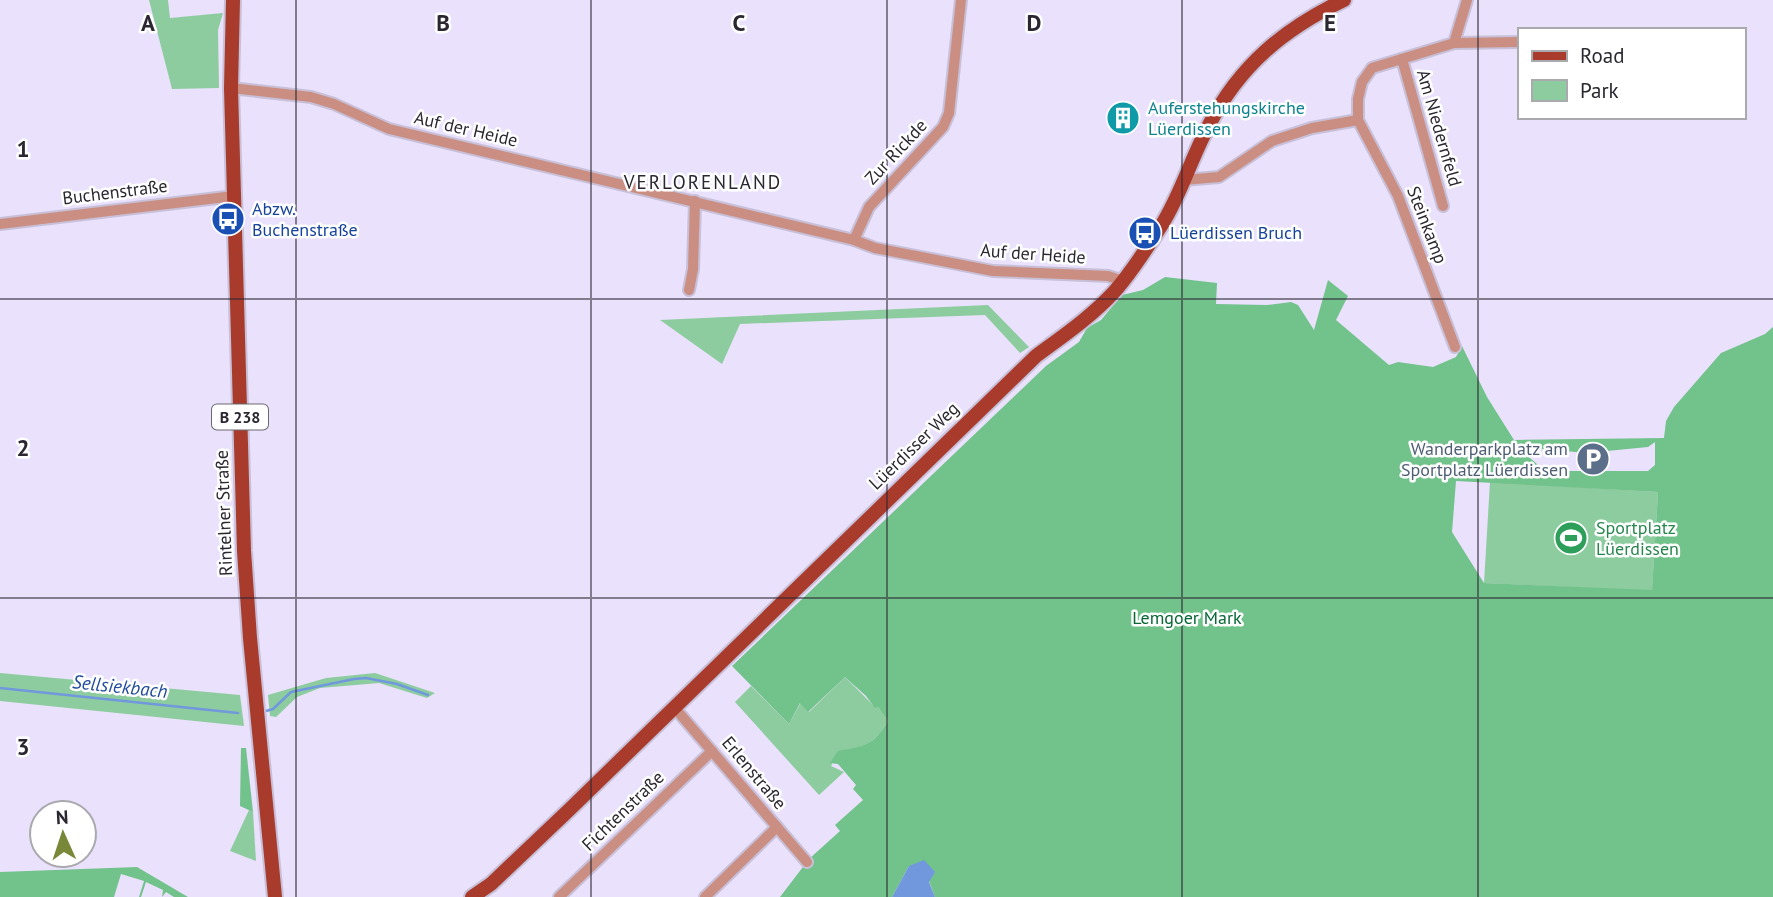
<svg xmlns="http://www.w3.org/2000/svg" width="1773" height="897" viewBox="0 0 1773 897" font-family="'PT Sans',sans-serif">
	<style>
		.green { fill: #8dcc9f }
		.forest { fill: #72c28b; fill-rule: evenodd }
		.water { fill: #7198dd }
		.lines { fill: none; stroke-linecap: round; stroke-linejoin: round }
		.stream { stroke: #7198dd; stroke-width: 2.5 }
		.minor-casing { stroke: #c8c0d8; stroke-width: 14 }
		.major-casing { stroke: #c8c0d8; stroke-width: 18 }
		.minor { stroke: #cb8e82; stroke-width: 10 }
		.major { stroke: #a83b2c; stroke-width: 14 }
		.grid { fill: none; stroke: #2b2731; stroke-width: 2; stroke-opacity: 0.55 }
		.labels { text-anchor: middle; stroke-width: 5; stroke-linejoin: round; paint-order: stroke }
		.shield { fill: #fff; stroke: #6b686f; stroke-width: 2 }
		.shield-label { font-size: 16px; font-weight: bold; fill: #2b2731 }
		.culture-label { font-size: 18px; fill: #0d838f; stroke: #fff; text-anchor: start }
		.street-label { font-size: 18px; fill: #2b2731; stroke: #fff }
		.transit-label { font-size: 18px; fill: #164399; stroke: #fff; text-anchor: start }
		.service-label { font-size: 18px; fill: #4e5e75; stroke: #fff; text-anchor: end }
		.leisure-label { font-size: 18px; fill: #27864d; stroke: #fff; text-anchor: start }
		.park-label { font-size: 18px; fill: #076735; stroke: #fff }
		.neighbourhood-label { font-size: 19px; letter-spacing: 2px; fill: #2b2731; stroke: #fff }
		.water-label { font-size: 19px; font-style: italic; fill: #214c9e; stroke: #fff }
		.grid-label { font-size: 23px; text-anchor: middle; font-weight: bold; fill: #2b2731; stroke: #fff; stroke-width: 5; stroke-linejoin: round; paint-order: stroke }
	</style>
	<rect width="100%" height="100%" fill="#eae1fd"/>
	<g class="green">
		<polygon points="149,0 168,0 170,18 223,13 218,30 219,88 172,89"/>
		<polygon points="988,305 1029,347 1020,353 985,315 740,324 722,364 660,320"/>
		<polygon points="1490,482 1658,492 1652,591 1484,583"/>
		<polygon points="0,673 240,695 244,726 0,701"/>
		<polygon points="375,673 435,693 427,698 379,683 320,688 297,697 276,717 270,716 268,695 326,678"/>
		<path d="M845,677L875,707H878L888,721C873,746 865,746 838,752L831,766L844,772L819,795L735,702L751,686L789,724L801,702L809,712Z"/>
		<polygon points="249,810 253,812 256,861 230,851"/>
	</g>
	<g class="forest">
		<path d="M1165,277L1217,283L1216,304L1267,305L1291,302L1298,305L1314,330L1328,280L1348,296L1336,320L1389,365L1398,362L1433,367L1456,357L1462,346L1487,397L1514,440L1664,438L1666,421L1674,407L1721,353L1765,334L1773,327V897H935L929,881L909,866L892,897H780L809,859L840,831L835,825L863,800L853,789L856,785L838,764L830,763L838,751C865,746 873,746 888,721L878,707L875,708L866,696L845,677L808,712L800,703L789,724L732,666L1046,366L1079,342L1087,328L1101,320L1122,295L1143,290ZM1655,442V465L1648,471H1545L1523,452L1522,447L1586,453L1648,447ZM1456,481L1658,492L1652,590L1484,583L1452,532Z"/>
		<polygon points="241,748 246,748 253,812 240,806"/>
		<polygon points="137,867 188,897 174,897 166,892 162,897 163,890 146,882 141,897 139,897 144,881 121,874 114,897 0,897 0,872"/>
	</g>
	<polygon class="water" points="924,860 935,872 929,882 935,897 892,897 909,866"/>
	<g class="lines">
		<g class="stream">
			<polyline points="0,688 238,713"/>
			<polyline points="266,711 273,709 291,692 354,679 366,678 397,684 428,695"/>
		</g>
		<defs>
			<g id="minor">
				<polyline points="1454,43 1519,42"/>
				<polyline points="1402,59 1443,206"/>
				<polyline points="231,88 311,97 334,104 389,129 854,240 875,248 993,271 1108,276 1123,281"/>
				<polyline points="1184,180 1219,177 1272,141 1312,128 1358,120"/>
				<polyline points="0,224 234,196"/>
				<polyline points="854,240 869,207 943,127 949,113 961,0"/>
				<polyline points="689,290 693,269 695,201"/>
				<polyline points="1455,347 1398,196 1358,120 1358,99 1362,82 1372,68 1454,43 1467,0"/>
				<polyline points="674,707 807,862"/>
				<polyline points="559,897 712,751"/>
				<polyline points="705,897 777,827"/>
			</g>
			<g id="major">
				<polyline points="233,0 231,88 244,551 250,638 275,897"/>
				<path d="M472,897L491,884L570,809L1036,356C1063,336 1091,317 1114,292C1132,272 1147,248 1161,226C1181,195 1191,158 1209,125C1240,65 1284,29 1344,0"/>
			</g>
		</defs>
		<use href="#minor" class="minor-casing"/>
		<use href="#major" class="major-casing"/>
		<use href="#minor" class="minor"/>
		<use href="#major" class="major"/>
	</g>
	<path class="grid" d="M296,0V897M591,0V897M887,0V897M1182,0V897M1478,0V897M0,299H1773M0,598H1773"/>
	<defs>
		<symbol id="building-disc" viewBox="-11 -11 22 22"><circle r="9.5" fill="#0f9aa8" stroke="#fff"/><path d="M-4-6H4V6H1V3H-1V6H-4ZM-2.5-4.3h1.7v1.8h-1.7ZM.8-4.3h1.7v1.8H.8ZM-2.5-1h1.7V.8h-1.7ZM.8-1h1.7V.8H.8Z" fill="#fff"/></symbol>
		<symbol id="bus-disc" viewBox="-11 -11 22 22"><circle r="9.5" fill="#1a4fb4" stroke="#fff"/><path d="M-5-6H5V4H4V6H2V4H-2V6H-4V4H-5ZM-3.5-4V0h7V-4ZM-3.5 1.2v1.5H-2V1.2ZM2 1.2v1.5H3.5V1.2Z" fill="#fff"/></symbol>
		<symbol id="parking-disc" viewBox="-11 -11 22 22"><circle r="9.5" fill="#5c6f8a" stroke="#fff"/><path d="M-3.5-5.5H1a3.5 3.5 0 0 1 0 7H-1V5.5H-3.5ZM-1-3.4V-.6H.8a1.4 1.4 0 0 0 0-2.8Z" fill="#fff"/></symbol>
		<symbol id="stadium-disc" viewBox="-11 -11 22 22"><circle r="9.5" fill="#2e9e5b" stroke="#fff"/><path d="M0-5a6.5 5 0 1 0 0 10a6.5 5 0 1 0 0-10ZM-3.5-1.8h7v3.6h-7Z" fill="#fff"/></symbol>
	</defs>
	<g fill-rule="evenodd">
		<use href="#building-disc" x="1104" y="99" width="38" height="38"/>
		<use href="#bus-disc" x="209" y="200" width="38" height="38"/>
		<use href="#bus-disc" x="1126" y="214" width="38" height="38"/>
		<use href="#parking-disc" x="1574" y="440" width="38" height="38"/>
		<use href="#stadium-disc" x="1552" y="519" width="38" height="38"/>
	</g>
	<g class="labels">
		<rect class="shield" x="212" y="404.5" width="56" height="25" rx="5"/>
		<g class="shield-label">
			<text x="240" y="423">B 238</text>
		</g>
		<g class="culture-label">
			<text x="1148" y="114">Auferstehungskirche<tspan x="1148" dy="21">Lüerdissen</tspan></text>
		</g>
		<g class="street-label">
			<text transform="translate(1439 128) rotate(74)" y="6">Am Niedernfeld</text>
			<text transform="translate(466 129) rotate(13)" y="6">Auf der Heide</text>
			<text transform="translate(896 152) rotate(-47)" y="6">Zur Rickde</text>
			<text transform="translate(115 192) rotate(-7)" y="6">Buchenstraße</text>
			<text transform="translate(1427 225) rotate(69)" y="6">Steinkamp</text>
			<text transform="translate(1033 254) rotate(4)" y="6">Auf der Heide</text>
			<text transform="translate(914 446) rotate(-44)" y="6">Lüerdisser Weg</text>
			<text transform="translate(224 513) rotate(-92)" y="6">Rintelner Straße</text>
			<text transform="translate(754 773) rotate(50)" y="6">Erlenstraße</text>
			<text transform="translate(623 811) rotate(-44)" y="6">Fichtenstraße</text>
		</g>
		<g class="transit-label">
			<text x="252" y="215">Abzw.<tspan x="252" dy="21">Buchenstraße</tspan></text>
			<text x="1170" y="239">Lüerdissen Bruch</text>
		</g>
		<g class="service-label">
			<text x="1568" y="455">Wanderparkplatz am<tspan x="1568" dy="21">Sportplatz Lüerdissen</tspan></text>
		</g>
		<g class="leisure-label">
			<text x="1596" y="534">Sportplatz<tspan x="1596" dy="21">Lüerdissen</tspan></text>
		</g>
		<g class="park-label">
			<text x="1187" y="624">Lemgoer Mark</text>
		</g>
		<g class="neighbourhood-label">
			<text x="703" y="189">VERLORENLAND</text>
		</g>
		<g class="water-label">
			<text transform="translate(120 686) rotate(6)" y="7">Sellsiekbach</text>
		</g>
	</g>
	<g class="grid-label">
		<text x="148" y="31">A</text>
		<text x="443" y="31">B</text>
		<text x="739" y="31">C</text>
		<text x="1034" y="31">D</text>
		<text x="1330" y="31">E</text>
		<text x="23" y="157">1</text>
		<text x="23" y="456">2</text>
		<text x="23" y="755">3</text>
	</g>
	<rect x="1518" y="28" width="228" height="91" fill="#ffffff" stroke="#aaa9ad" stroke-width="2"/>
	<rect x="1532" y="51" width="35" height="10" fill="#a83b2c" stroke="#aaa9ad" stroke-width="2"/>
	<text x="1580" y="63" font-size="21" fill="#2b2731">Road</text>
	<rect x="1532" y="80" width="35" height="21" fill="#8dcc9f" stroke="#aaa9ad" stroke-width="2"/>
	<text x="1580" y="98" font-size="21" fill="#2b2731">Park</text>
	<g transform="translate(63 834) rotate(357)"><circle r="33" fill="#ffffff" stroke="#aaa9ad" stroke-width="2"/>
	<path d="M0-5L12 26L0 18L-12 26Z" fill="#788838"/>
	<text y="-10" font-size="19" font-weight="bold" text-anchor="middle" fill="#2b2731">N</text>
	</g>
</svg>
